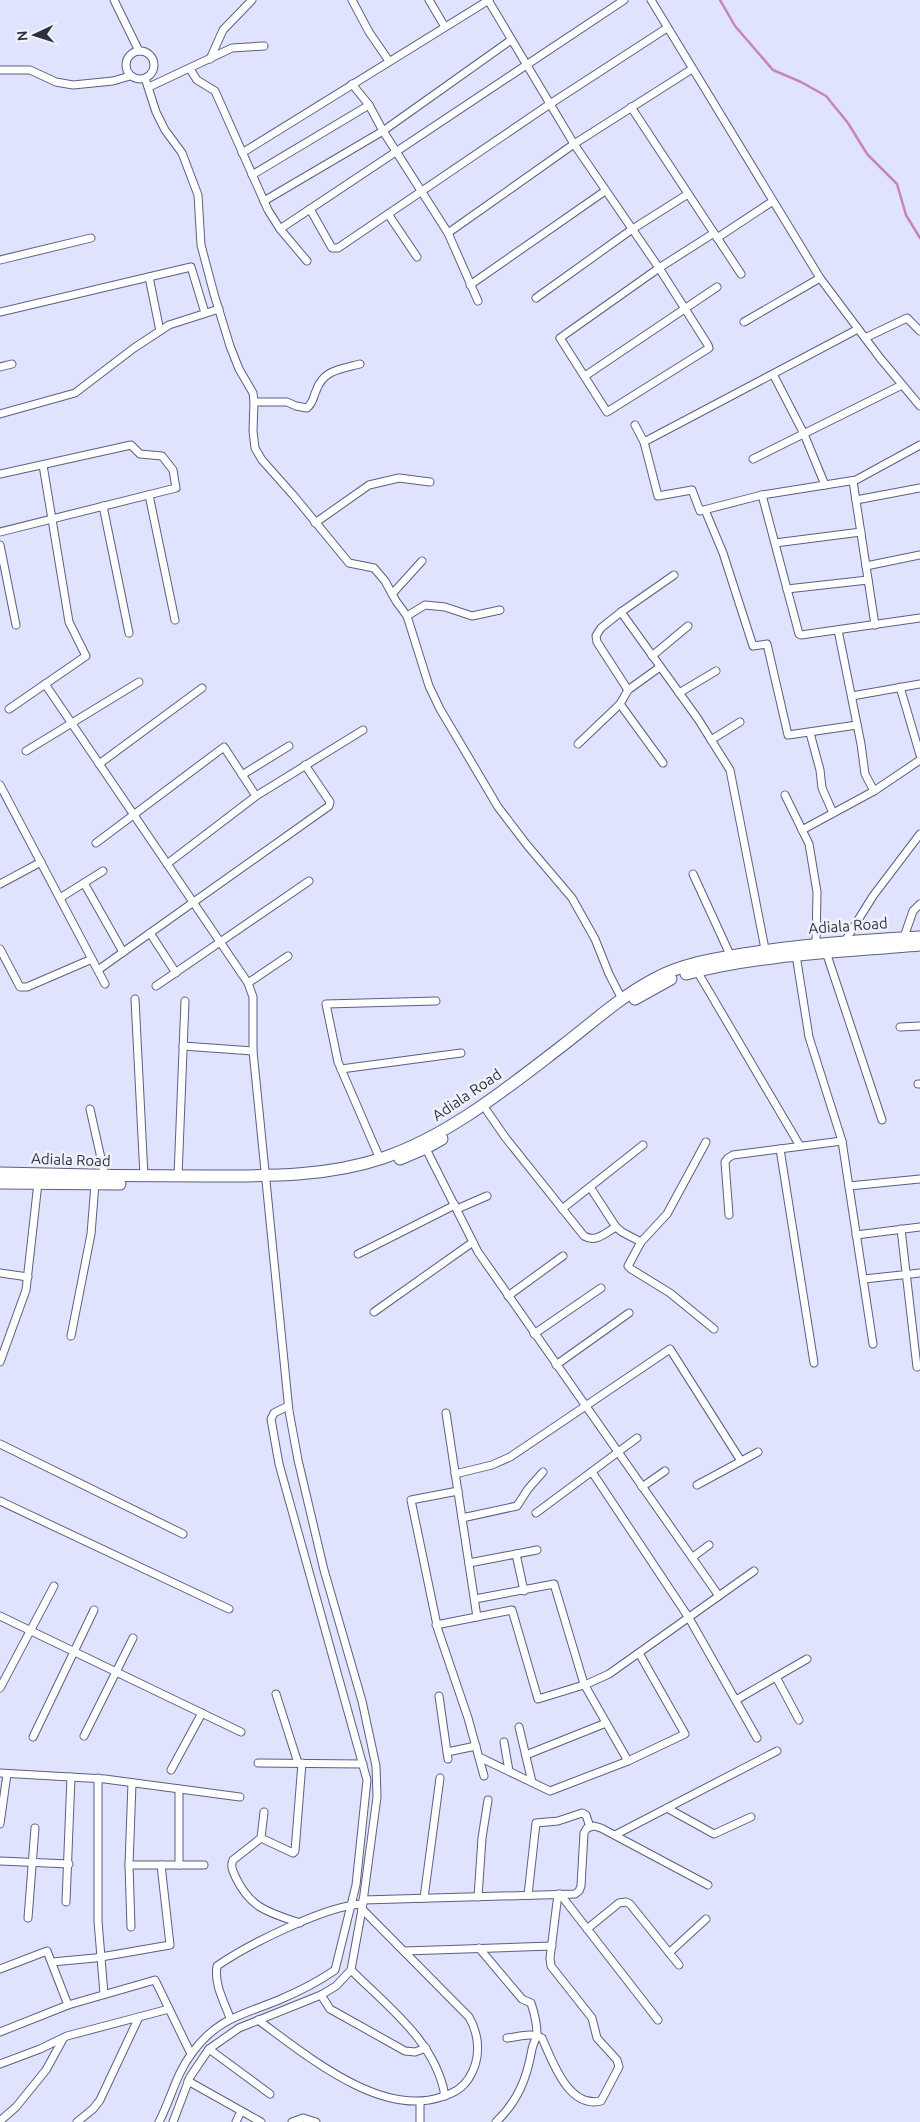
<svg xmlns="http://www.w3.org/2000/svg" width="920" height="2122" viewBox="0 0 920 2122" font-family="Ubuntu,sans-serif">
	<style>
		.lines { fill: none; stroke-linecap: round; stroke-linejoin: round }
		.stream { stroke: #c887b3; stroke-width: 2.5 }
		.minor-casing { stroke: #5b5f83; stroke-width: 9 }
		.primary-casing { stroke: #5b5f83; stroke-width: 13 }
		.minor { stroke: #fff; stroke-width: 7 }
		.primary { stroke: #fff; stroke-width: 11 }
		.labels { text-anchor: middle; stroke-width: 5; stroke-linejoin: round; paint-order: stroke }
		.street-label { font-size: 15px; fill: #2e3040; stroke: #f0f2fa }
	</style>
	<rect width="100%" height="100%" fill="#e0e3fd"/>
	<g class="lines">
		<polyline class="stream" points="720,0 735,26 773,70 801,82 826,96 848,123 867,154 897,184 906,215 920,238"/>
		<defs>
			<g id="minor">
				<polyline points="114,0 139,51"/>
				<polyline points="352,0 369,32 389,61"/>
				<polyline points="429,0 445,27"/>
				<polyline points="488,0 574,144 659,268 708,345 709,348 706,350 607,412 560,338 659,268 714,233"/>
				<polyline points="651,0 820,278 880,358 920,406"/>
				<circle cx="140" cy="65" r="14"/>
				<polyline points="210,59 223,30 252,0"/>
				<polyline points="190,69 197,80 215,91 268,210 280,229 307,261"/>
				<polyline points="0,70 30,70 56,82 73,85 113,81 130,76"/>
				<polyline points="145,78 156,112 165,130 182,153 198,195 201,245 214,294 230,346 239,369 253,393 254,402 253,431 255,448 262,460 294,496 349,563 374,568 385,581 396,601 407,616 429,686 440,709 498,807 527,845 572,898 595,939 609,974 622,999"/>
				<polyline points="352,84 369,105 383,131 448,233 478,301"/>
				<polyline points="149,87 232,48 264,46"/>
				<polyline points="631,107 741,274"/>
				<polyline points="242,153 489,0"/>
				<polyline points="252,175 369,105"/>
				<polyline points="264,201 383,131 511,40"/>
				<polyline points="310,209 332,248 338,248 550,104 667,28"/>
				<polyline points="388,214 417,257"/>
				<polyline points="280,229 624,0"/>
				<polyline points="448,233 574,144 692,69"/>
				<polyline points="717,238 773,201"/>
				<polyline points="0,260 91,238"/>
				<polyline points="149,277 160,331"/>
				<polyline points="470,285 605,191"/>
				<polyline points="536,298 631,230 688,194"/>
				<polyline points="0,312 191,267 205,313"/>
				<polyline points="744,322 820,278"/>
				<polyline points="865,338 907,318 920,331"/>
				<polyline points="0,367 12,364"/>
				<polyline points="773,374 804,434 825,485"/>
				<polyline points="585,376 717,287"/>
				<path d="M254,402H287L296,406L307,408C313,403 313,398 316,391C323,370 340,369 360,364"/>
				<polyline points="0,414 75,393 134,348 169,325 219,309"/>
				<polyline points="635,425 644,442 658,496 692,490 700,511 762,495 856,480 920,445"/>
				<polyline points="644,442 858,329"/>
				<polyline points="753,459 902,385"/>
				<polyline points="0,474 131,445 140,454 162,456 173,470 176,488 0,532"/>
				<polyline points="853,481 875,625"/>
				<polyline points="149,495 175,620"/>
				<polyline points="762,495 799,634 801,635 920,618"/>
				<polyline points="856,500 920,488"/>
				<polyline points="103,506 129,633"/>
				<polyline points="705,510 723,553 753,646 767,644 788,735 857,725"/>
				<polyline points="315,523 369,485 399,478 430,482"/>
				<polyline points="775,543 861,532"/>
				<polyline points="0,545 16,625"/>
				<polyline points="866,566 920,555"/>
				<polyline points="674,575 621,612 698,719 730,770 766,954"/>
				<polyline points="787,589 868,580"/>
				<polyline points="392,594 422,561"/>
				<polyline points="621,612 601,628 596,636 597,642 628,690"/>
				<polyline points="407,616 425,605 445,607 472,616 500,610"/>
				<polyline points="838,630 861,744 865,774 874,791"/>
				<polyline points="652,656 688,626"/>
				<polyline points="45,684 248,983 253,997 253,1051 289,1411 298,1460 324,1570 362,1701 376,1766 377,1797 362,1909 351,1970 336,1986 321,1995 239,2028 209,2049 190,2077 173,2122"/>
				<polyline points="900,687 920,755"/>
				<polyline points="679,693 716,671"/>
				<polyline points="852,696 920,684"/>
				<polyline points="620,704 663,763"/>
				<polyline points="9,709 86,656 69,622 43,465"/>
				<polyline points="810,733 820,770 822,788 833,813"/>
				<polyline points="711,740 740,722"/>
				<polyline points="578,744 620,704 628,690 660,667"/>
				<polyline points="26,751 139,682"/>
				<polyline points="99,764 202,688"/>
				<polyline points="242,775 289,746"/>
				<polyline points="0,785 105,984"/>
				<polyline points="785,795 809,844 817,892 816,943"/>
				<polyline points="802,830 874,791 920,760"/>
				<polyline points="96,843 224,747 256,796"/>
				<polyline points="167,864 256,796 363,730"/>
				<polyline points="693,874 732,959"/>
				<polyline points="84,883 123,952"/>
				<polyline points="0,884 41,862"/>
				<polyline points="60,898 103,871"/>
				<polyline points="150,933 176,973"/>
				<polyline points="904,937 913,911 920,904"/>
				<polyline points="845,941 873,896 920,834"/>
				<polyline points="0,949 20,987 27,987 92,959"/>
				<polyline points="826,952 882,1120"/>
				<polyline points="796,955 809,1037 842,1141 873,1344"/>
				<polyline points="98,970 329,806 330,802 305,765"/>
				<polyline points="697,971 800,1146"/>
				<polyline points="248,983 288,956"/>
				<polyline points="156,986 309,881"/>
				<polyline points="135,999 144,1176"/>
				<polyline points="900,1027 920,1026"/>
				<polyline points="183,1046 253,1051"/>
				<polyline points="341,1069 461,1053"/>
				<polyline points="918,1084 920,1084"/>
				<polyline points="90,1109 105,1176"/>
				<path d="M487,1111L505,1137L584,1236C596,1243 605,1233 616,1227"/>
				<polyline points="706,1142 667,1214 641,1242 628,1266 631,1269 670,1293 714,1329"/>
				<polyline points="424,1145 478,1252 719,1596"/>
				<polyline points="780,1149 814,1363"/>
				<polyline points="380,1159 338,1062 326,1004 436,1001"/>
				<polyline points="178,1176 185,1001"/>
				<polyline points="849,1186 920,1179"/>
				<polyline points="590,1187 616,1227 622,1232 641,1242"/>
				<polyline points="457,1209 487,1196"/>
				<polyline points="562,1209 643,1145"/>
				<polyline points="729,1215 725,1162 728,1158 733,1155 842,1141"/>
				<polyline points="901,1229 917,1367"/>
				<polyline points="856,1235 920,1227"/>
				<polyline points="358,1254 455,1205"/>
				<polyline points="0,1273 28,1277"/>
				<polyline points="864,1279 920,1273"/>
				<polyline points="508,1296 563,1256"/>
				<polyline points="374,1312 473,1242"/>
				<polyline points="534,1334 601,1288"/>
				<polyline points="71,1336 91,1234 95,1184"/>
				<polyline points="0,1362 26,1290 38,1183"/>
				<polyline points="556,1365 629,1313"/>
				<polyline points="446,1413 477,1617"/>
				<polyline points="0,1444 183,1534"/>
				<polyline points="592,1472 689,1618 757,1738"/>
				<polyline points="455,1474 492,1465 510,1457 670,1349 741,1461"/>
				<polyline points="697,1485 758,1452"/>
				<polyline points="642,1487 665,1471"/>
				<polyline points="458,1491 411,1500 438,1630 468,1718 484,1776"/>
				<polyline points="0,1501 229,1609"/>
				<polyline points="536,1513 637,1438"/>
				<polyline points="462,1518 517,1506 528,1489 543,1472"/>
				<polyline points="516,1554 524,1591"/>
				<polyline points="693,1557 709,1545"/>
				<polyline points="469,1563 537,1550"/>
				<polyline points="475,1599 554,1584 584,1684 628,1761"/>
				<polyline points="0,1616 241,1732"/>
				<polyline points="436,1625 512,1610 538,1699 587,1684 609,1674 754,1571"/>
				<polyline points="776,1677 799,1720"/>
				<polyline points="0,1688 54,1586"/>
				<polyline points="276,1694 298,1763"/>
				<polyline points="439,1696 448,1759"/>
				<polyline points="736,1700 807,1659"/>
				<polyline points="519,1727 532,1782"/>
				<polyline points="84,1736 133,1638"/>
				<polyline points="33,1737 94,1610"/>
				<polyline points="504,1742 509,1771"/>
				<polyline points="447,1752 476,1746"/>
				<polyline points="526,1755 606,1723"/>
				<polyline points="479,1757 550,1791 628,1761 685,1734 639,1653"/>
				<polyline points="258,1763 363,1764"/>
				<polyline points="171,1770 202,1713"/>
				<polyline points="0,1773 105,1779 240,1797"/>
				<polyline points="98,1778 98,1921 104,1994"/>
				<polyline points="179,1789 179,1865"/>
				<polyline points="667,1808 714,1834 751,1817"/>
				<path d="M264,1812L261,1838L233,1860C230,1867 233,1871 236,1878C251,1909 270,1913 300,1923"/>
				<polyline points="0,1824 7,1774"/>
				<polyline points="615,1835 777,1751"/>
				<polyline points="261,1838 293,1853 295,1851 302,1763"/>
				<polyline points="0,1861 69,1864"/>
				<polyline points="129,1865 204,1865"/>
				<polyline points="560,1894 658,2020"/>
				<polyline points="528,1895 536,1823 558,1821 582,1813 586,1815 590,1827"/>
				<polyline points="478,1897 482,1838 488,1800"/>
				<polyline points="424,1898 440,1778"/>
				<polyline points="363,1900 575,1894 579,1891 581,1886 584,1833 587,1828 594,1826 601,1828 708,1885"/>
				<polyline points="66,1902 71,1777"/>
				<polyline points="28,1918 35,1828"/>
				<polyline points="131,1927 129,1865 132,1783"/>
				<polyline points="587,1929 619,1903 626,1902 630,1904 679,1965"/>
				<path d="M479,1948L522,1999L531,2003C534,2012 537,2024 537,2034C536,2039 533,2044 532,2049C527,2078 518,2101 496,2122"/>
				<polyline points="404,1951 552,1946"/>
				<polyline points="669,1953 706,1919"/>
				<polyline points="52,1962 95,1958 170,1945 161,1865"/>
				<polyline points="0,1969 47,1951 68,2005"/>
				<path d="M351,1970C388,2007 436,2042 445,2096"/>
				<polyline points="321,1995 330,2009 405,2051 415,2052 426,2048"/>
				<path d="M230,2018C224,2001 214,1985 217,1966C247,1945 327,1905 363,1904"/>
				<path d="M258,2020C305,2054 380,2118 441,2097C452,2094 463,2088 469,2078C481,2059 480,2036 469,2017L362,1909"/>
				<polyline points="0,2032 68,2005 155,1980 191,2054"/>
				<path d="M507,2038C518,2037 532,2032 542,2038C552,2060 568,2109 601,2101L619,2067L617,2060L597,2038L592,2018L551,1966L550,1958L558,1894"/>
				<polyline points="209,2049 270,2094"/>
				<polyline points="0,2064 40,2049 67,2036 169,2009"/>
				<polyline points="188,2081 261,2122"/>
				<polyline points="420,2102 420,2122"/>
				<polyline points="0,2121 16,2107 46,2070 63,2039"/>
				<polyline points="77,2122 93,2109 100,2100 139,2017"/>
				<path d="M159,2122C171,2099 176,2074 192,2053C218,2017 244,2015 281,1999C300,1991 319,1981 335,1970L356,1885L367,1780L279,1464L271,1419L274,1413L288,1406"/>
				<polyline points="236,2122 241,2111"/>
				<polyline points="292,2122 303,2118 316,2122"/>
			</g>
			<g id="primary">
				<path d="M686,974C762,954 842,952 920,945"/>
				<polyline points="635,999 671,979"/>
				<polyline points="400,1159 426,1148 442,1139"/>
				<path d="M0,1173C69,1175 138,1176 207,1176C267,1176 326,1177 383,1158C450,1135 507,1088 562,1046C592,1023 620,997 654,979C681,964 713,959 743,954C802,944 861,940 920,937"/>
				<polyline points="0,1183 120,1184"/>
			</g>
		</defs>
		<use href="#minor" class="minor-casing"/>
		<use href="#primary" class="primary-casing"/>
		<use href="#minor" class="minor"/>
		<use href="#primary" class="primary"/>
	</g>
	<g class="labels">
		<g class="street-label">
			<text transform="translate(848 926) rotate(-4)" y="5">Adiala Road</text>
			<text transform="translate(467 1095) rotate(-34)" y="5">Adiala Road</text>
			<text transform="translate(71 1160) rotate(2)" y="5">Adiala Road</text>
		</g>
	</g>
	<g transform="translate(35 35) rotate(266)" stroke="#f0f2fa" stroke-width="4" paint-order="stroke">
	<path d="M0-4L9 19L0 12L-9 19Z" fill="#2e3040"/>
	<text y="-8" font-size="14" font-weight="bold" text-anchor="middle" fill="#2e3040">N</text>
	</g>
</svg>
